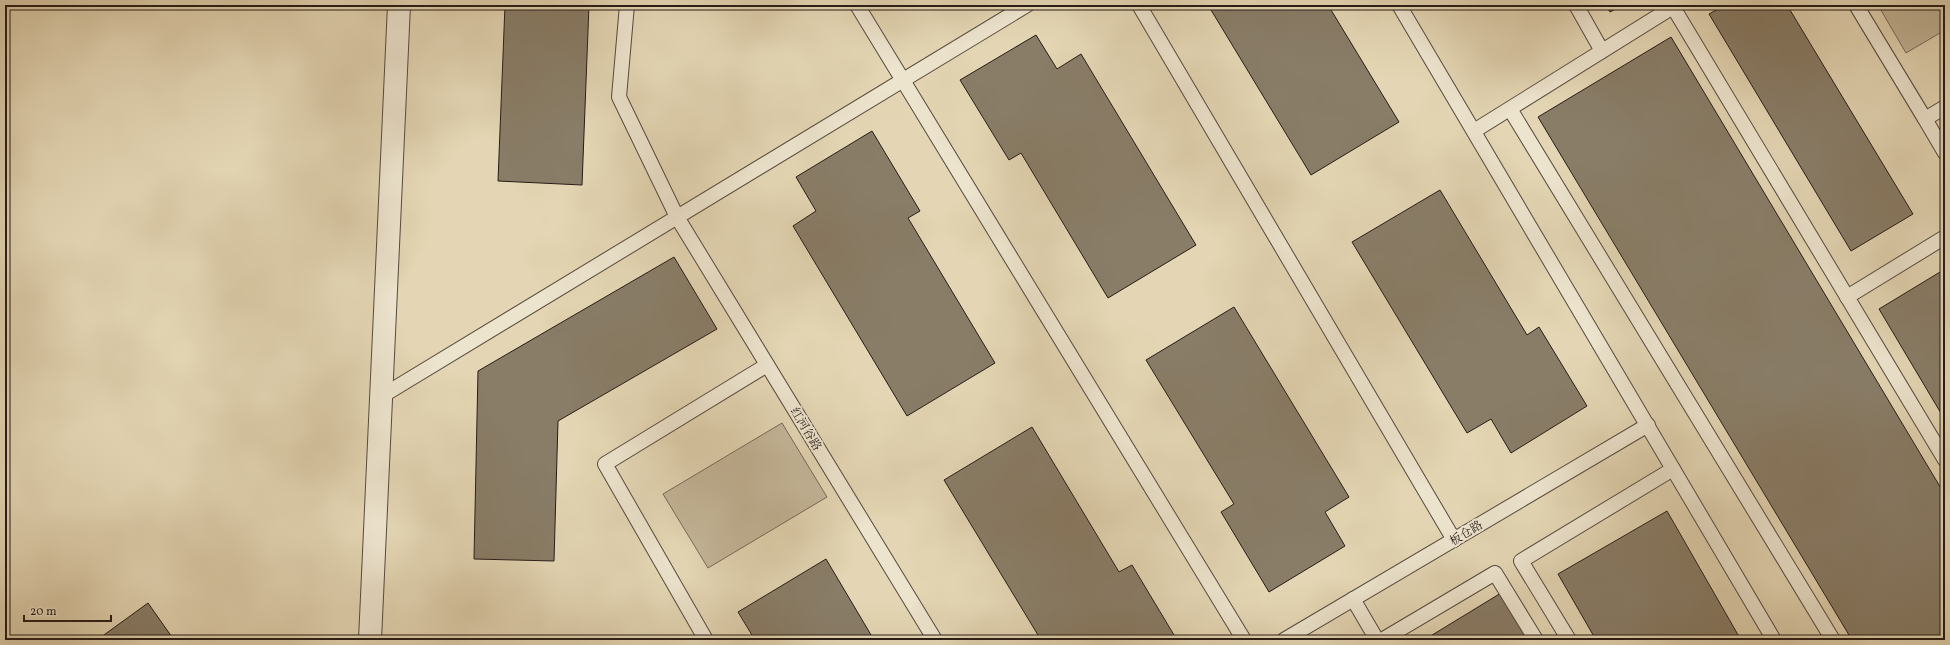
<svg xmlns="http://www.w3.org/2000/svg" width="1950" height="645" viewBox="0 0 1950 645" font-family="Vollkorn,'Noto Serif SC',serif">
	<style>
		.green { fill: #c4b699; stroke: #766958 }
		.building { fill: #897d68; stroke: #271c16 }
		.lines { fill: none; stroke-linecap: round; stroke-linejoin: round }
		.lane-casing { stroke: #564a3e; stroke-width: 16 }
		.street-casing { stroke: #564a3e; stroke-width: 24 }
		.lane { stroke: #ede4ce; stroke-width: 14 }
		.street { stroke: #ede4ce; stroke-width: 22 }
		.labels { text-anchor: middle; stroke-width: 4; stroke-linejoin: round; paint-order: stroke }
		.street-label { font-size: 12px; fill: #271c16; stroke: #ede4ce }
	</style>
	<rect width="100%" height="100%" fill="#e4d6b4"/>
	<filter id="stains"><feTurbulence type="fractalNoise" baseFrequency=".005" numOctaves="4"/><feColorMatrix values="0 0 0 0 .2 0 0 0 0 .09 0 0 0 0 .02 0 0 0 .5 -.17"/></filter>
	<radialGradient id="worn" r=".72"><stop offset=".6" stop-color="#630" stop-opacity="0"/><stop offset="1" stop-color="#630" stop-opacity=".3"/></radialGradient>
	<g class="green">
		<polygon points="1878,5 1945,5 1945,30 1906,53"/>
		<polygon points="782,423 827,497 708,568 663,494"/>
	</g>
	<g class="building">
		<polygon points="505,5 589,5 582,185 498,181"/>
		<polygon points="1208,5 1328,5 1399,122 1311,175"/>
		<polygon points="1606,5 1623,5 1610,12"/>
		<polygon points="1725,5 1787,5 1913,214 1851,251 1709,14"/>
		<polygon points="1036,35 1057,69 1081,54 1196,245 1108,298 1021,153 1009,160 960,80"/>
		<polygon points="1671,37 1945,495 1945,640 1852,640 1538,117"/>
		<polygon points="872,131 920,211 908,218 995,363 907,416 793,226 816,211 796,177"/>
		<polygon points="1440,190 1527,335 1539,327 1587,406 1511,453 1491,419 1467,433 1352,242"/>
		<polygon points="674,257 717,329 558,421 554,561 474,559 478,371"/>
		<polygon points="1945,269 1945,420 1879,309"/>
		<polygon points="1234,307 1349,497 1325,512 1345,546 1269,592 1221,512 1234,504 1146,360"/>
		<polygon points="1032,427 1119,572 1132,565 1177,640 1041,640 944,480"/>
		<polygon points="1667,511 1741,640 1596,640 1558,574"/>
		<polygon points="826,559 874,640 755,640 738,612"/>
		<polygon points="1501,593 1529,640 1424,640"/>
		<polygon points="148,603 174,640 97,640"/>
	</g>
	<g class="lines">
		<defs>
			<g id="lane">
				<polyline points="627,5 619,97 677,217 935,640"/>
				<polyline points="857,5 1244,640"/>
				<polyline points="1139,5 1454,540"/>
				<polyline points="1399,5 1774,640"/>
				<polyline points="1576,5 1602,51"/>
				<polyline points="1856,5 1925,119 1945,107"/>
				<polyline points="1673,7 1945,460"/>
				<polyline points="1510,109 1833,640"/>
				<polyline points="1925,119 1945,153"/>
				<polyline points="1474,131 1676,5"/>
				<polyline points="1847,297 1945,237"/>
				<polyline points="382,396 1027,5"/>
				<polyline points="1353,599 1377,640"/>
				<polyline points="706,640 605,464 767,365"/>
				<polyline points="1284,640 1648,425"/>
				<polyline points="1382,640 1495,573 1536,640"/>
				<polyline points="1569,640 1521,561 1673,469"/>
			</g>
			<polyline id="street" points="370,640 399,5"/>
		</defs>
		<use href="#lane" class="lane-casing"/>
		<use href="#street" class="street-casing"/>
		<use href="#lane" class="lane"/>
		<use href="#street" class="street"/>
	</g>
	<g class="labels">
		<g class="street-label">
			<text transform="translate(806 429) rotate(59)" y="4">红河谷路</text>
			<text transform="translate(1466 533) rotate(-31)" y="4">板仓路</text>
		</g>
	</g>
	<rect width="1950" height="645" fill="none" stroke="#e4d6b4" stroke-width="20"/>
	<rect x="6" y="6" width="1938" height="633" fill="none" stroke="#271c16" stroke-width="2"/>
	<rect x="10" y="10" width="1930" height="625" fill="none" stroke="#271c16"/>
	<path d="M24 615v6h87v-6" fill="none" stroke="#271c16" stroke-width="2"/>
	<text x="30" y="615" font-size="12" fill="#271c16" stroke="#ede4ce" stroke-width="3" paint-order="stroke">20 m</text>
	<rect width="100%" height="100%" filter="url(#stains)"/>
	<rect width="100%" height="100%" fill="url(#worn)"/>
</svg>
